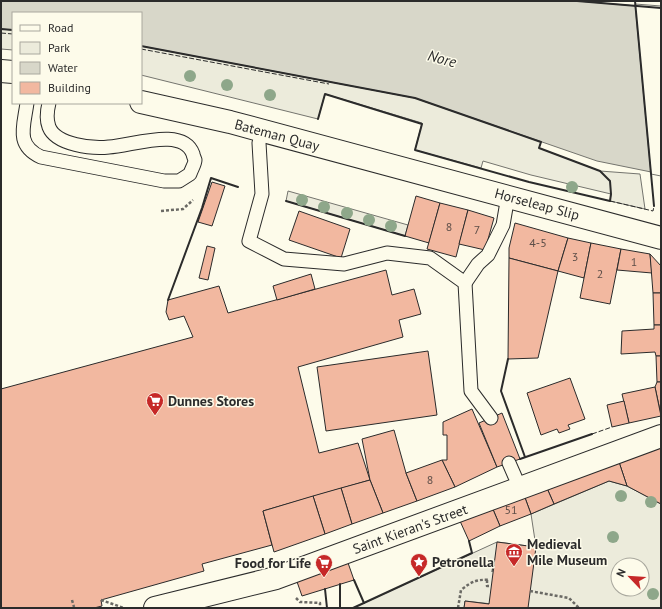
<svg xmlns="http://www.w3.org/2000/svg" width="662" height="609" viewBox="0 0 662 609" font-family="'PT Sans',sans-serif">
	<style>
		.green { fill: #ecebdb; stroke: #74746e; fill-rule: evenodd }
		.water { fill: #d8d7c9; stroke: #74746e }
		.pier { fill: #fdfbea; stroke: #74746e }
		.building { fill: #f2b8a0; stroke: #2b2b2b }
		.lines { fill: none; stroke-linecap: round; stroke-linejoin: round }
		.lane-casing { stroke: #2b2b2b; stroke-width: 15 }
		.street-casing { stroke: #2b2b2b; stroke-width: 24 }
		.secondary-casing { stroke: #2b2b2b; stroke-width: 24 }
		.path { stroke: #6a6964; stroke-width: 2.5; stroke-dasharray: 3 2; stroke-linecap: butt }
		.lane { stroke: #fdfbea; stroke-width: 13 }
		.street { stroke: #fdfbea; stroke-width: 22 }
		.secondary { stroke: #fdfbea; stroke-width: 22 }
		.fence { stroke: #2b2b2b; stroke-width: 1; stroke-dasharray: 5 2; stroke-linecap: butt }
		.wall { stroke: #2b2b2b; stroke-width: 2 }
		.tree { fill: #8ea78a }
		.labels { text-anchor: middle; stroke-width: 3; stroke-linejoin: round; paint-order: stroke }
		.number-label { font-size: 12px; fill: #5d4e48 }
		.street-label { font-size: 14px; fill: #2b2b2b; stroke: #fdfbea }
		.poi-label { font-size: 14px; font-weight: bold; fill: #2b2b2b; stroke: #fdfbea; text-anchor: start }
		.water-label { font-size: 15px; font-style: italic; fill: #2b2b2b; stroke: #fdfbea }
	</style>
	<rect width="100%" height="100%" fill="#fdfbea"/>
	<g class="green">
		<polygon points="1,29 13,30 13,50 1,49"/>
		<polygon points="141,46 415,98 541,142 539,148 600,171 640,174 645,209 610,201 611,194 531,175 483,161 481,168 415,150 422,123 325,94 318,119 141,75"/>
		<polygon points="288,191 408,225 405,236 286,201"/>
		<path d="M609,481L627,486L661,504V608H528L465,601L464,608H353L497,542L536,547L531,514ZM618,565H642V589H618Z"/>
	</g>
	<polygon class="water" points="1,1 577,1 661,8 661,174 597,161 415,98 141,46 141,13 13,13 13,30 1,29"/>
	<polygon class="pier" points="635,4 661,6 661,176 651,174"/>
	<g class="building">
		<polygon points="212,182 225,186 212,226 198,222"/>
		<polygon points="416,196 440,203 429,243 405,236"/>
		<polygon points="440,203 468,210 456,257 427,249"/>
		<polygon points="468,210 494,218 485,250 459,244"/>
		<polygon points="299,211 350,229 341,258 289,240"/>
		<polygon points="515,223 568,238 558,271 509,258 509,248"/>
		<polygon points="568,238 591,243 584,278 558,271"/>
		<polygon points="591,243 621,249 610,304 580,298"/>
		<polygon points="207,246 215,248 208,280 199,278"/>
		<polygon points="621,249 650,254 652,273 617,270"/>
		<polygon points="650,254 661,266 661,293 653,293"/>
		<polygon points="509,258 558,271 538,358 508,359"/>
		<polygon points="386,270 392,295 414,289 421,314 399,320 403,337 298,367 319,453 358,443 370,480 263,511 272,545 202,564 204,571 101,600 102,606 94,608 1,608 1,389 193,337 184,316 169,320 166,312 168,300 219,286 228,313"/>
		<polygon points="311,274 315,289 277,300 273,286"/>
		<polygon points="653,293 661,293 661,325 654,325"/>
		<polygon points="654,325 661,325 661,356 656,356 655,352 621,354 622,331 654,329"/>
		<polygon points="428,351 437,415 326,431 317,367"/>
		<polygon points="656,356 661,356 661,382 657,382"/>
		<polygon points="570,378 585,419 568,425 570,429 559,433 557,429 541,435 527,393"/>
		<polygon points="657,382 661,382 661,415 655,387"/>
		<polygon points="655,387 661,416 629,423 622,394"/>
		<polygon points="624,401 629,423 612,427 607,405"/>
		<polygon points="472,409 497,467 455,487 442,460 447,460 447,435 443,435 443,422"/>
		<polygon points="502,413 520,459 497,467 479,423"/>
		<polygon points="394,430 406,473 417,501 383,513 370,480 362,439"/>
		<polygon points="661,443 661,504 627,486 618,459"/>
		<polygon points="618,459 627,486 609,481 554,504 546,486"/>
		<polygon points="442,460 455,487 417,501 406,473"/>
		<polygon points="370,480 383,513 352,524 341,488"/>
		<polygon points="546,486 554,504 531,514 524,495"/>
		<polygon points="341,488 352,524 325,534 313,496"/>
		<polygon points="524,495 531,514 500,526 492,507"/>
		<polygon points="313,496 325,534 274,552 263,511"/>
		<polygon points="492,507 500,526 469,541 460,521"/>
		<polygon points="497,542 536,547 528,608 464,608 465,601 489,604"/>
		<polygon points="347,560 354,580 302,596 295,576"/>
	</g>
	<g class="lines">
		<defs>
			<g id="lane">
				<path d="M27,103C24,126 15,145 41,157L164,181H179L190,174C191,170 195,164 195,160C195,160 193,155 193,154C183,126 132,146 109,147C93,149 56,145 49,127C46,119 47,111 49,103"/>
				<polyline points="262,131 259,143 262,194 249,241 284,259 344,264 387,253 430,258 465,283 471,391 491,418"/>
				<polyline points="465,283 478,264 488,255 503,225 508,196"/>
				<polyline points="509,463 520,488"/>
			</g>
			<polyline id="street" points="155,608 276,578 661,436"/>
			<g id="secondary">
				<polyline points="1,71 13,72"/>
				<polyline points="141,102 230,122 661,238"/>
			</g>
		</defs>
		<use href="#lane" class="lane-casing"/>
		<use href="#street" class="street-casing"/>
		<use href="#secondary" class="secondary-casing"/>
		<g class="path">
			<polyline points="161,211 183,209 193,200"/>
			<polyline points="487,580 487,586 491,586"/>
			<polyline points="530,591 569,598 579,608"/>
			<polyline points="296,598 300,602 320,603 320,608"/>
			<polyline points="72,600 74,607"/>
			<polyline points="101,600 124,608"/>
			<path d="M458,608L461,590C471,582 476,579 490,580"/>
		</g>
		<use href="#lane" class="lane"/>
		<use href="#street" class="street"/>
		<use href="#secondary" class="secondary"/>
		<g class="fence">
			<polyline points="1,33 13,34"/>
			<polyline points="141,49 329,84"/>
			<polyline points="610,201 653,211 654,206"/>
			<polyline points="592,434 612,427"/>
			<polyline points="492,572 493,564"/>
		</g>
		<g class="wall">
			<polyline points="577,1 661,8"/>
			<polyline points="635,1 654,206"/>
			<polyline points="1,29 13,30"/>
			<polyline points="141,46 415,98 541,142 539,148 600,171 610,181 611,194 610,201 529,182 415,150 422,124 325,94 318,119"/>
			<polyline points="286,201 405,236"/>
			<polyline points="168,300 202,208 211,178 238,187"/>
			<polyline points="508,359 501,391 525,457"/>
			<polyline points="520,459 592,434"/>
			<polyline points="354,580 364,603"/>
			<polyline points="325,589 327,608"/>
			<polyline points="340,608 340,584"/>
			<polyline points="353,608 472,553 469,541"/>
		</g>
	</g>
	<g class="tree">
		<circle cx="190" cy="76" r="6"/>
		<circle cx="227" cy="85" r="6"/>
		<circle cx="270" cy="95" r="6"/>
		<circle cx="572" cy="187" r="6"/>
		<circle cx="302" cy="200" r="6"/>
		<circle cx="324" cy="207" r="6"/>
		<circle cx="347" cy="213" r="6"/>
		<circle cx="369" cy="220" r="6"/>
		<circle cx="391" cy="226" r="6"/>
		<circle cx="621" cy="496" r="6"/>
		<circle cx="651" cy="502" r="6"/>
		<circle cx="613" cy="537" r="6"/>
		<circle cx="653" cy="594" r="6"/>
	</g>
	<defs>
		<symbol id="supermarket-pin" viewBox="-11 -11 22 30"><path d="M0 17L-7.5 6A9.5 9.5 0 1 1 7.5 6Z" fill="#c62828" stroke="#fdfbea"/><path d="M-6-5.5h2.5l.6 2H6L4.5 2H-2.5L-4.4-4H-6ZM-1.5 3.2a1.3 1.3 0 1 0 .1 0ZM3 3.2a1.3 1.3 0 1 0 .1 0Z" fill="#fff"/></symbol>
		<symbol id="museum-pin" viewBox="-11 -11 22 30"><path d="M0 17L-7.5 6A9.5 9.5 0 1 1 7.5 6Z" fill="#c62828" stroke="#fdfbea"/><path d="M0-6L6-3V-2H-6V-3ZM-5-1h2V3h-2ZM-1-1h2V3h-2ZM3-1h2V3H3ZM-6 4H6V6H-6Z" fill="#fff"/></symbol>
		<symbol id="sight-pin" viewBox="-11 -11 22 30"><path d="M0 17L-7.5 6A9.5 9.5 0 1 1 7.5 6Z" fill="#c62828" stroke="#fdfbea"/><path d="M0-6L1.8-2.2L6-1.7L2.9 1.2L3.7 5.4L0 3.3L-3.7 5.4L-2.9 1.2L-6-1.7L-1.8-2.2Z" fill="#fff"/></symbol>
	</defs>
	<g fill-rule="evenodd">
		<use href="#supermarket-pin" x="145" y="391" width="20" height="27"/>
		<use href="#museum-pin" x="504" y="542" width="20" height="27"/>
		<use href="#sight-pin" x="409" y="552" width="20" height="27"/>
		<use href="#supermarket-pin" x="314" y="553" width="20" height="27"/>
	</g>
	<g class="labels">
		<g class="number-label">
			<text x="449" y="231">8</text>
			<text x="477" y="234">7</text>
			<text x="538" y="247">4-5</text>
			<text x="575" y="261">3</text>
			<text x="634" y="266">1</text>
			<text x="600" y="278">2</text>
			<text x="430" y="484">8</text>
			<text x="511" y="514">51</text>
		</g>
		<g class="street-label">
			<text transform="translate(277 135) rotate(15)" y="5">Bateman Quay</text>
			<text transform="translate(537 204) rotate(15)" y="5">Horseleap Slip</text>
			<text transform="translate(410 529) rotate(-20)" y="5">Saint Kieran's Street</text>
		</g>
		<g class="poi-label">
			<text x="168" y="406">Dunnes Stores</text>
			<text x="527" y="549">Medieval<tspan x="527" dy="16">Mile Museum</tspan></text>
			<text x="432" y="567">Petronella</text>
			<text x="311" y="568" text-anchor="end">Food for Life</text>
		</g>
		<g class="water-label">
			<text transform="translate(442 59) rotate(15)" y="5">Nore</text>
		</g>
	</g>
	<rect width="662" height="609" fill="none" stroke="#2b2b2b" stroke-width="4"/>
	<rect x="12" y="12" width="130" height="92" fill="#fdfbea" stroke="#a9a89e"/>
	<rect x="20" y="25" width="20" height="6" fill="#fdfbea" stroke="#a9a89e"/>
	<text x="48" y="32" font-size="12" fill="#2b2b2b">Road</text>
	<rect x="20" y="42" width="20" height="12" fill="#ecebdb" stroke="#a9a89e"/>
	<text x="48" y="52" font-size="12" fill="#2b2b2b">Park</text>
	<rect x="20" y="62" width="20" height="12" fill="#d8d7c9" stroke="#a9a89e"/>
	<text x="48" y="72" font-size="12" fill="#2b2b2b">Water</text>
	<rect x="20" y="82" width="20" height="12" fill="#f2b8a0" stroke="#a9a89e"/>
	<text x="48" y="92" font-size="12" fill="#2b2b2b">Building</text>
	<g transform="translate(630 577) rotate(295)"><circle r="19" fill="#fdfbea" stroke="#a9a89e"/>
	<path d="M0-3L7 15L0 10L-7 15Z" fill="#c62828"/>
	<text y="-6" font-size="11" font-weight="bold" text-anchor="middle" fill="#2b2b2b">N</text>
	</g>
</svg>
